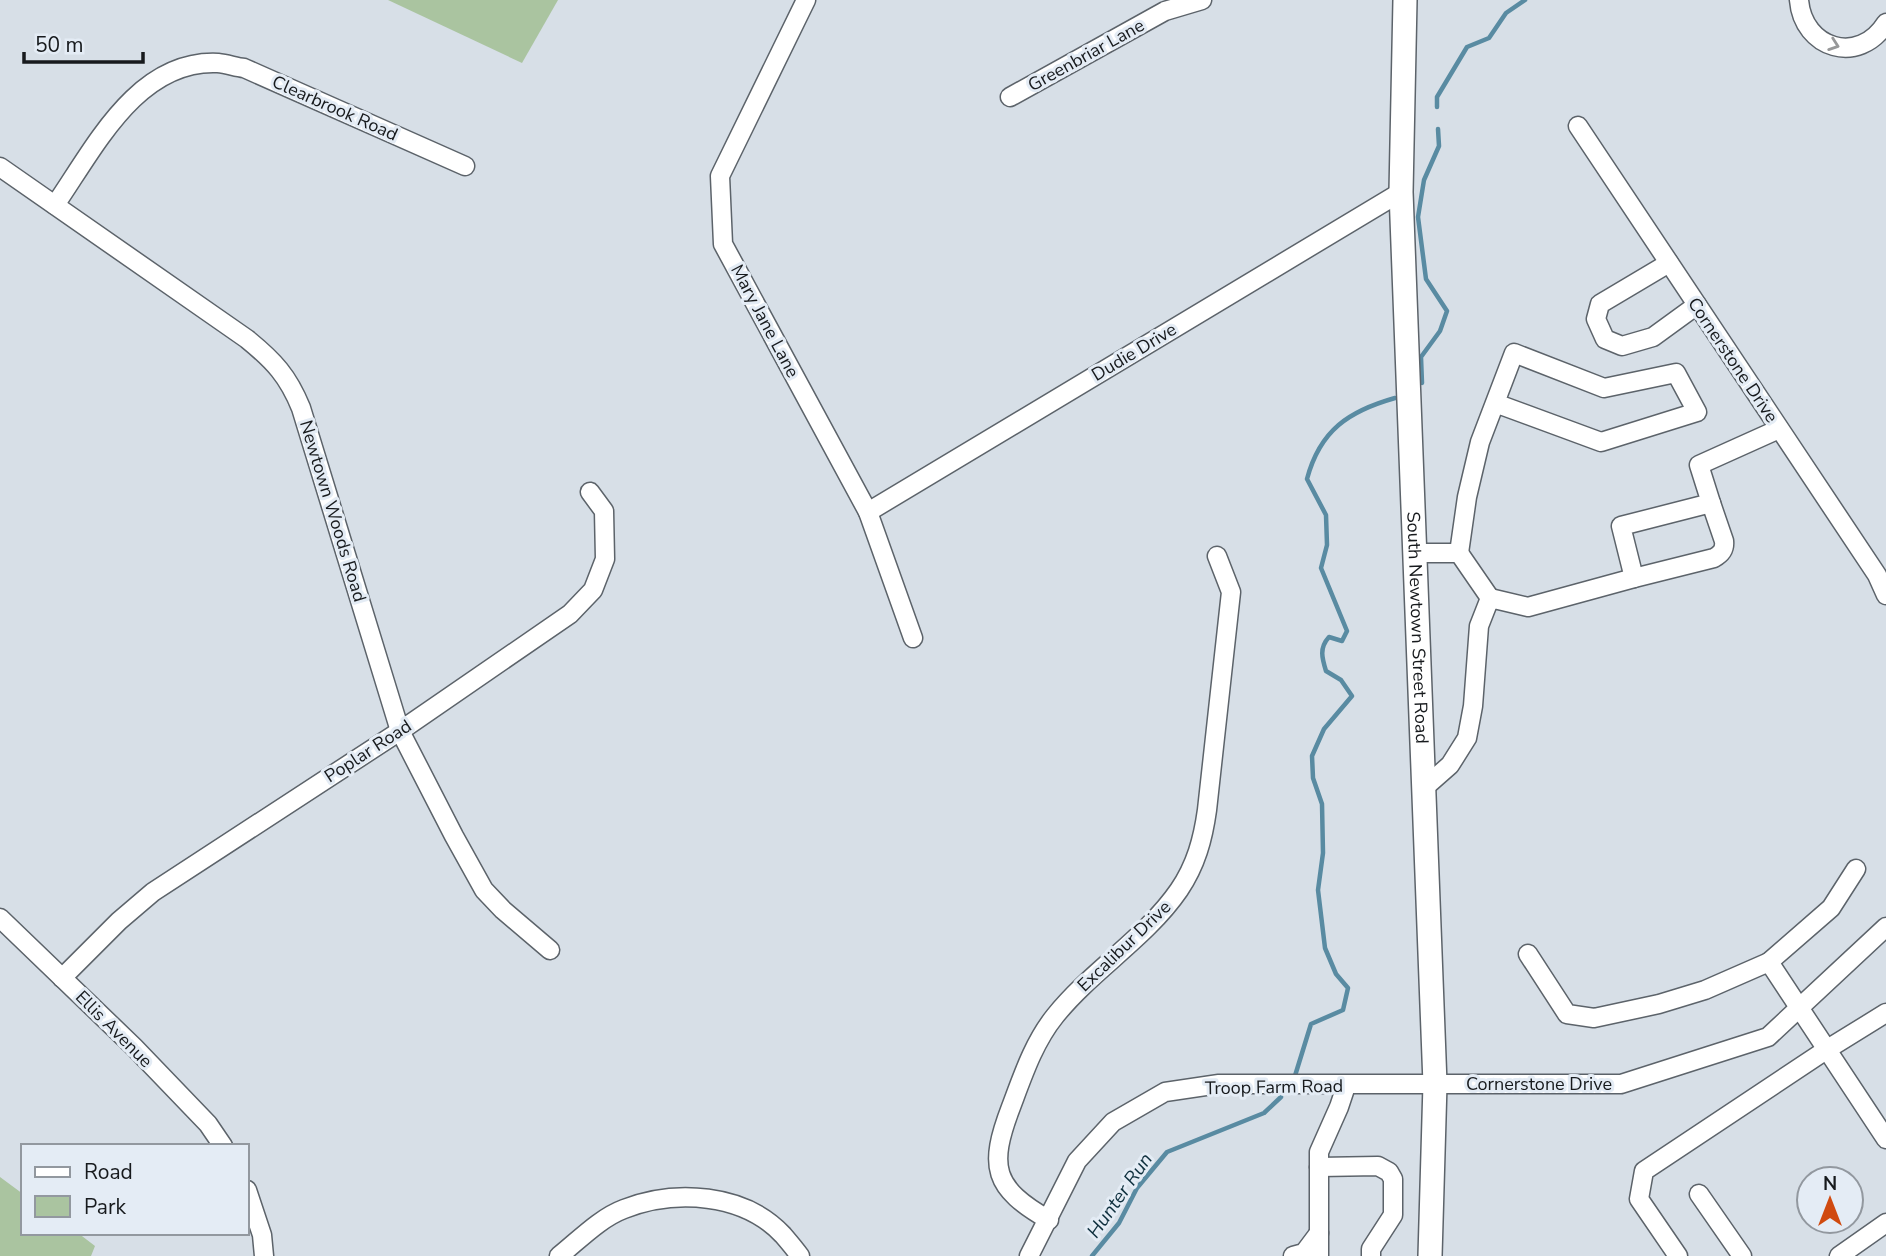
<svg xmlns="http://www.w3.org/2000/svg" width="1886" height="1256" viewBox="0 0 1886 1256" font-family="'Nunito Sans',sans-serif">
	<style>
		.green { fill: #aac4a0 }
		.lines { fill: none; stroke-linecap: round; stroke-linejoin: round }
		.stream { stroke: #598ba2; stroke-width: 4.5 }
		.minor-casing { stroke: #5c636a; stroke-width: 21 }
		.major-casing { stroke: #5c636a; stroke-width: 26 }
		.minor { stroke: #fff; stroke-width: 18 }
		.major { stroke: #fff; stroke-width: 23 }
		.oneway { stroke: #979899 }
		.labels { text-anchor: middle; stroke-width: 6; stroke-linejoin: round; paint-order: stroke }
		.street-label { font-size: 18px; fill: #171a1d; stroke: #e4ecf5 }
		.water-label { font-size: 19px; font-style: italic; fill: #0e2f3d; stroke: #e4ecf5 }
	</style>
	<rect width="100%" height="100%" fill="#d7dfe7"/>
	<g class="green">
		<polygon points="388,0 558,0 522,63"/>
		<polygon points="0,1177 23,1194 23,1233 78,1233 95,1246 91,1256 0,1256"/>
	</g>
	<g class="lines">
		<g class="stream">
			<polyline points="1437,107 1437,97 1467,47 1489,38 1506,13 1525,0"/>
			<polyline points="1422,383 1421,357 1440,331 1447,311 1426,279 1418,217 1424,180 1439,146 1438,129"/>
			<path d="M1294,1079L1311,1024L1343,1010L1348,988L1336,974L1325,948L1318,890L1323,853L1322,804L1313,778L1312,756L1324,729L1352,696L1341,680L1326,671C1322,658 1319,648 1329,637L1342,641L1347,631L1321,568L1327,545L1326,515L1307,479C1320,430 1349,411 1395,398"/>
			<polyline points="1092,1256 1119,1223 1137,1188 1167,1152 1264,1113 1281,1097"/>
		</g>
		<defs>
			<g id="minor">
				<polyline points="806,0 720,176 723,244 868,512 913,638"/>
				<path d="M1799,0C1803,49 1859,66 1886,23"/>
				<polyline points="1010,97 1165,11 1202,0"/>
				<polyline points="1578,126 1877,575 1886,595"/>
				<path d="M0,167L247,339C274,361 288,376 301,408L400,731L454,836L484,890L503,910L550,950"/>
				<path d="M55,205C94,149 137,59 218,63C227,64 236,67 244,68L465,166"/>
				<polyline points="1669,263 1600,304 1596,319 1605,339 1622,346 1653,337 1697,305"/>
				<polyline points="868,512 1401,192"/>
				<polyline points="1415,553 1459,553 1490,598"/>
				<polyline points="1459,553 1467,497 1480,442 1514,353 1604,388 1676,373 1697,412 1601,442 1495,403"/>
				<path d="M1634,578L1714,558C1721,554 1725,550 1724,541L1711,503"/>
				<polyline points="1425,787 1450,765 1467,738 1473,706 1479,626 1490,598 1528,607 1634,578 1621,526 1711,503 1699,465 1779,429"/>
				<polyline points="0,918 134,1047 208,1124 223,1146"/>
				<polyline points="1528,954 1567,1014 1594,1018 1659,1004 1705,990 1769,962 1886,1139"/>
				<polyline points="1769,962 1831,908 1856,869"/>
				<polyline points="62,978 119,921 153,892 400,731 570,614 593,590 605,559 604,511 590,492"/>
				<polyline points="1319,1167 1378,1166 1389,1172 1393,1179 1393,1215 1371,1249 1371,1256"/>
				<polyline points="247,1190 262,1235 264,1256"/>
				<polyline points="1699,1194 1742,1256"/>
				<path d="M1049,1220C993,1188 988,1167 1011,1107C1023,1075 1034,1042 1055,1016C1092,970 1146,938 1179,890C1196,865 1203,839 1207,810L1231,592L1217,556"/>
				<path d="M559,1256C579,1240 600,1218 624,1209C675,1189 744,1193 783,1235C789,1242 795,1249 800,1256"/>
				<polyline points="1029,1256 1077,1161 1113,1122 1165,1092 1219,1084 1621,1084 1768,1037 1886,927"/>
				<polyline points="1293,1256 1304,1253 1319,1233"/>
				<polyline points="1319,1256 1319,1152 1339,1107 1346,1086"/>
				<polyline points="1678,1256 1639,1199 1644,1171 1826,1050 1886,1013"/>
				<polyline points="1839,1256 1886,1223"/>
			</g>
			<g id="major">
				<path id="s1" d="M1405,0L1401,192L1435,1084L1430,1256"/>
			</g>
		</defs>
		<use href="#minor" class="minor-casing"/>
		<use href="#major" class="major-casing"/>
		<use href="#minor" class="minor"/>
		<use href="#major" class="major"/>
	</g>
	<defs><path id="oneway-chevron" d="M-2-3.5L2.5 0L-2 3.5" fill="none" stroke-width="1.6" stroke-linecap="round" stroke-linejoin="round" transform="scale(1.75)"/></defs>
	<use class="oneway" href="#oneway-chevron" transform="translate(1834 45) rotate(19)"/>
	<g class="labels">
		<g class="street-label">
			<text transform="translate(1086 55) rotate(-29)" y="6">Greenbriar Lane</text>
			<text transform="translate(335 108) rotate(24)" y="6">Clearbrook Road</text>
			<text transform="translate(765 321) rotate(62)" y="6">Mary Jane Lane</text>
			<text transform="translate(1134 352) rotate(-31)" y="6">Dudie Drive</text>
			<text transform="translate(1733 360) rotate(56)" y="6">Cornerstone Drive</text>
			<text transform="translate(333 511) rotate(73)" y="6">Newtown Woods Road</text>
			<text dy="6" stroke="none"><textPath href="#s1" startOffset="628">South Newtown Street Road</textPath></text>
			<text transform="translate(368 751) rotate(-33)" y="6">Poplar Road</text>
			<text transform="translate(1124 946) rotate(-44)" y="6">Excalibur Drive</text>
			<text transform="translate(114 1029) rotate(45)" y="6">Ellis Avenue</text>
			<text x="1539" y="1090">Cornerstone Drive</text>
			<text transform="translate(1274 1087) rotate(-1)" y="6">Troop Farm Road</text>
		</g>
		<g class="water-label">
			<text transform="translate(1119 1195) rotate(-55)" y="7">Hunter Run</text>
		</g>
	</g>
	<rect x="21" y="1144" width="228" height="91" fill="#e4ecf5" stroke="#92989f" stroke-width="2"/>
	<rect x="35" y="1167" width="35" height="10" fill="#ffffff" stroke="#92989f" stroke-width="2"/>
	<text x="84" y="1179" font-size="21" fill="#171a1d">Road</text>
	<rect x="35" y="1196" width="35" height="21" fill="#aac4a0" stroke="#92989f" stroke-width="2"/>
	<text x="84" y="1214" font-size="21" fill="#171a1d">Park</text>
	<g transform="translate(1830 1200)"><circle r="33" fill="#e4ecf5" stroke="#92989f" stroke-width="2"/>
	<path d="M0-5L12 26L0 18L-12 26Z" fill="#d04a0f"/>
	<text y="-10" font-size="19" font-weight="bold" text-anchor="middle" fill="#171a1d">N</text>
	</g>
	<path d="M24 52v10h119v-10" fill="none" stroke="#171a1d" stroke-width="3.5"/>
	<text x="35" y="52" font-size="21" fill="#171a1d" stroke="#e4ecf5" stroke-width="5" paint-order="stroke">50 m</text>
</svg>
